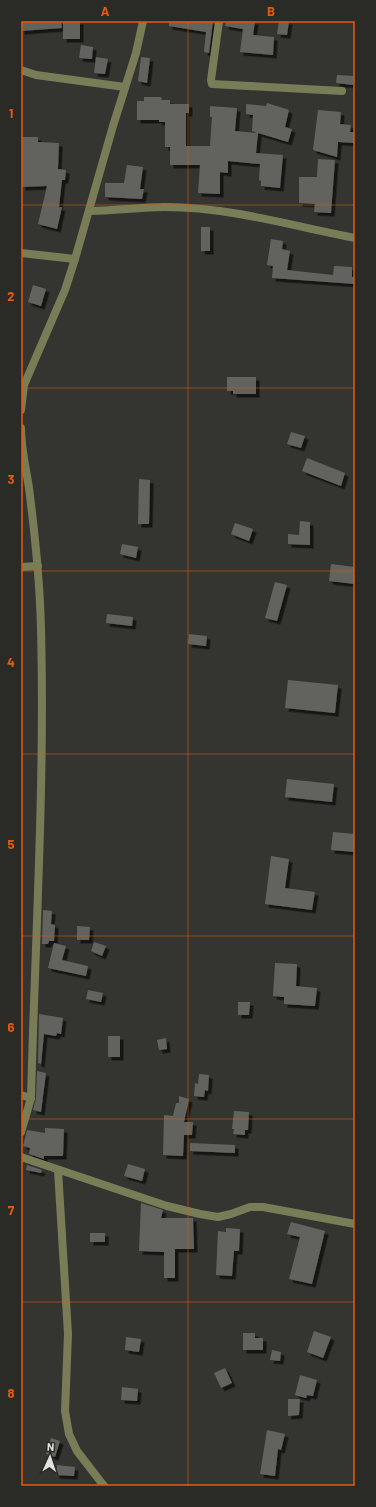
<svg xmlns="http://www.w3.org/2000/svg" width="376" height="1507" viewBox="0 0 376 1507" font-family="Barlow,sans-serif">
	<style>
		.building { fill: #62635e; filter: url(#shadow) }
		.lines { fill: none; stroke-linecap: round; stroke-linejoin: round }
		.minor { stroke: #787d58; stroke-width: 8 }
		.grid { fill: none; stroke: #e8590c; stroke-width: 1; stroke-opacity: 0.55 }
		.neatline { fill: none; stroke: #e8590c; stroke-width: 1.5 }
		.grid-label { font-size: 13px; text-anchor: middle; font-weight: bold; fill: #e8590c }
	</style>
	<defs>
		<filter id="shadow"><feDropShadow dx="3.5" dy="3.5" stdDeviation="0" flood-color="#0009"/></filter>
	</defs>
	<rect width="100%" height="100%" fill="#343531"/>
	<g class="building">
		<polygon points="21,21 61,21 62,28 21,31"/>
		<rect x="63" y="21" width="17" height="18"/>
		<polygon points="169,21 213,21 209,53 204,52 206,32 169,26"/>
		<polygon points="226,21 255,21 253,35 274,37 273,55 240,52 243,29 225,26"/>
		<polygon points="279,21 289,21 287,35 277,34"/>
		<polygon points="81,45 93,47 92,59 79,58"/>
		<polygon points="96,57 108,59 105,74 94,73"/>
		<polygon points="141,57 150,58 147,83 138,81"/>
		<polygon points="337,75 354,76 353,85 336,83"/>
		<polygon points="144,97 161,97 162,100 170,100 170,104 189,104 189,113 186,113 186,146 210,146 212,117 210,117 210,106 237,108 235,131 257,133 252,131 253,115 246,114 246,104 266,106 267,103 289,110 285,127 292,129 288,142 258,133 256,153 283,155 280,188 261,186 261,181 259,180 260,164 228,161 228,173 220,172 220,194 198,193 200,165 170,165 170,147 165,147 165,122 159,122 159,120 137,120 137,101 144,101"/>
		<polygon points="318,110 341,112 340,124 351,125 350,132 355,132 355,143 338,142 337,157 313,150"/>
		<polygon points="21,137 38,137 38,142 59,143 58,169 66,170 65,180 62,180 59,207 62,207 57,229 38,224 47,186 22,187"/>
		<polygon points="318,159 335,160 331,213 314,212 315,204 299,203 299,177 317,177"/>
		<polygon points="127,165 143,167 140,189 144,189 142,199 105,197 105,183 124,183"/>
		<rect x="201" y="227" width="9" height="24"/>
		<polygon points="271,239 283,241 282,249 290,251 287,270 333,275 334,266 352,267 352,277 355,277 355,284 272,278 273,266 267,265"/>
		<polygon points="33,285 46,289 41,306 28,302"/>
		<polygon points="227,377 256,377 256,394 233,394 233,391 227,391"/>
		<polygon points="291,432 305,436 301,448 287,444"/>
		<polygon points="307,458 345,473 341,486 302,471"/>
		<polygon points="139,479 150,480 149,524 138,524"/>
		<polygon points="300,521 310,522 310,545 288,544 288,534 299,535"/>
		<polygon points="235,523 253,529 249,541 231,534"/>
		<polygon points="122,544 138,547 136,558 120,554"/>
		<polygon points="331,564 355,567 355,584 329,581"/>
		<polygon points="275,582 287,585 277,621 265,618"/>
		<polygon points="107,614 133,617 132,626 106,623"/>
		<polygon points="189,634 207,636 206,646 188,644"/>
		<polygon points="288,680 338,685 335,713 285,708"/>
		<polygon points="287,779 334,784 332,802 285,797"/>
		<polygon points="333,832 355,834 355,852 331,850"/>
		<polygon points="271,856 289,859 285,888 315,892 312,910 265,904"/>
		<polygon points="43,910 52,911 51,924 55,925 54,941 49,941 48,944 42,944"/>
		<polygon points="77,926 90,927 89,940 77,940"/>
		<polygon points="94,942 106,946 102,956 91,951"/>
		<polygon points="54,943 66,946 62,960 88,966 86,976 48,968"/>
		<polygon points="275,963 297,964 296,986 317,988 315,1006 284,1004 284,997 273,996"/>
		<polygon points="88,990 103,993 101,1002 86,999"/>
		<polygon points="238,1002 250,1002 249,1015 238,1015"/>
		<polygon points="39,1014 63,1018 61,1034 57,1033 56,1036 44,1034 41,1064 38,1063"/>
		<rect x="108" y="1036" width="12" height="21"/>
		<polygon points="166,1038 167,1049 159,1050 157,1040"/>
		<polygon points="37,1071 46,1073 41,1112 33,1110 36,1098"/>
		<polygon points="199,1074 209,1075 208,1091 205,1090 204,1097 194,1096 195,1083 198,1084"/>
		<polygon points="179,1096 189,1099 184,1122 193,1122 192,1135 184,1135 183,1156 163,1155 164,1115 173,1116 176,1103 179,1103"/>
		<polygon points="234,1111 249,1112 248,1130 245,1130 245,1135 233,1134 234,1129 232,1129"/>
		<polygon points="45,1128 64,1129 63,1156 44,1156 44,1159 29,1154 30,1148 23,1146 27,1130 45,1133"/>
		<polygon points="190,1143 235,1145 235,1153 190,1151"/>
		<polygon points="128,1164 145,1169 142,1181 124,1176"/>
		<polygon points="27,1165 42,1170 41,1173 26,1170"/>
		<polygon points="141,1203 163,1210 161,1218 193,1218 194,1249 175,1249 175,1278 164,1278 164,1252 139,1251"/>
		<polygon points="291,1222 325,1231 312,1284 289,1279 300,1237 287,1234"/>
		<polygon points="226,1228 240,1229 239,1251 234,1251 232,1276 216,1275 218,1231 226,1232"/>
		<rect x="90" y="1233" width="15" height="9"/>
		<polygon points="314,1331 331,1337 323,1358 307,1352"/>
		<polygon points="243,1333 255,1333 255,1338 263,1338 263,1350 243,1350"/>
		<polygon points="126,1337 141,1339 139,1352 125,1350"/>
		<polygon points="272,1350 281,1352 280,1361 270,1360"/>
		<polygon points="225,1368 232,1383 221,1388 214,1373"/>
		<polygon points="300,1375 317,1380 313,1396 307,1395 306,1398 295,1395"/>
		<polygon points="122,1387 138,1389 137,1401 121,1400"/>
		<polygon points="288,1399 300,1399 299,1415 288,1416"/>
		<polygon points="267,1430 285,1434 281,1450 278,1449 275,1476 260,1474"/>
		<polygon points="51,1438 60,1441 55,1457 46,1454"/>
		<polygon points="57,1465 75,1467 74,1476 56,1475"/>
	</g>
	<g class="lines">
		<g class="minor">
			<polyline points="219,21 211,80 212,84 342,91"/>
			<polyline points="21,70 36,75 125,87"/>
			<path d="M89,211C114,211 139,207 165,207C229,207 293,226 355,238"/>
			<polyline points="21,253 75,259"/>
			<polyline points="21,410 24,385 65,290 75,259 113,126 136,53 143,21"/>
			<path d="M21,428C21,449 26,468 29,488C35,535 40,582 41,629C45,785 35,942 31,1098L21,1132"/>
			<polyline points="21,567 38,566"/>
			<polyline points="21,1095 31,1098"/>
			<polyline points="21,1157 167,1206 200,1214 218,1217 231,1214 250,1207 263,1207 355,1224"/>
			<polyline points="58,1170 68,1334 65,1411 69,1434 77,1451 104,1486"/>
		</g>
	</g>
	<path class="grid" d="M188,21V1486M21,205H355M21,388H355M21,571H355M21,754H355M21,936H355M21,1119H355M21,1302H355"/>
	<rect width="376" height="1507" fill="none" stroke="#2a2b27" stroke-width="44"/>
	<g transform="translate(50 1457) rotate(3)" stroke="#2a2b27" stroke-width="3" paint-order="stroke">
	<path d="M0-3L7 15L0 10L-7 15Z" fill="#e2e3e0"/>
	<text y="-6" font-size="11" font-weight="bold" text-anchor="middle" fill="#e2e3e0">N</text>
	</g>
	<rect x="22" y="22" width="332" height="1463" class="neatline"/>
	<g class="grid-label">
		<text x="105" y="16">A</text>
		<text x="271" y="16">B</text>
		<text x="11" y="118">1</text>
		<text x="11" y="301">2</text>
		<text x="11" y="484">3</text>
		<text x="11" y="667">4</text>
		<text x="11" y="849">5</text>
		<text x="11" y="1032">6</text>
		<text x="11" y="1215">7</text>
		<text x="11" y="1398">8</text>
	</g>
</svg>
